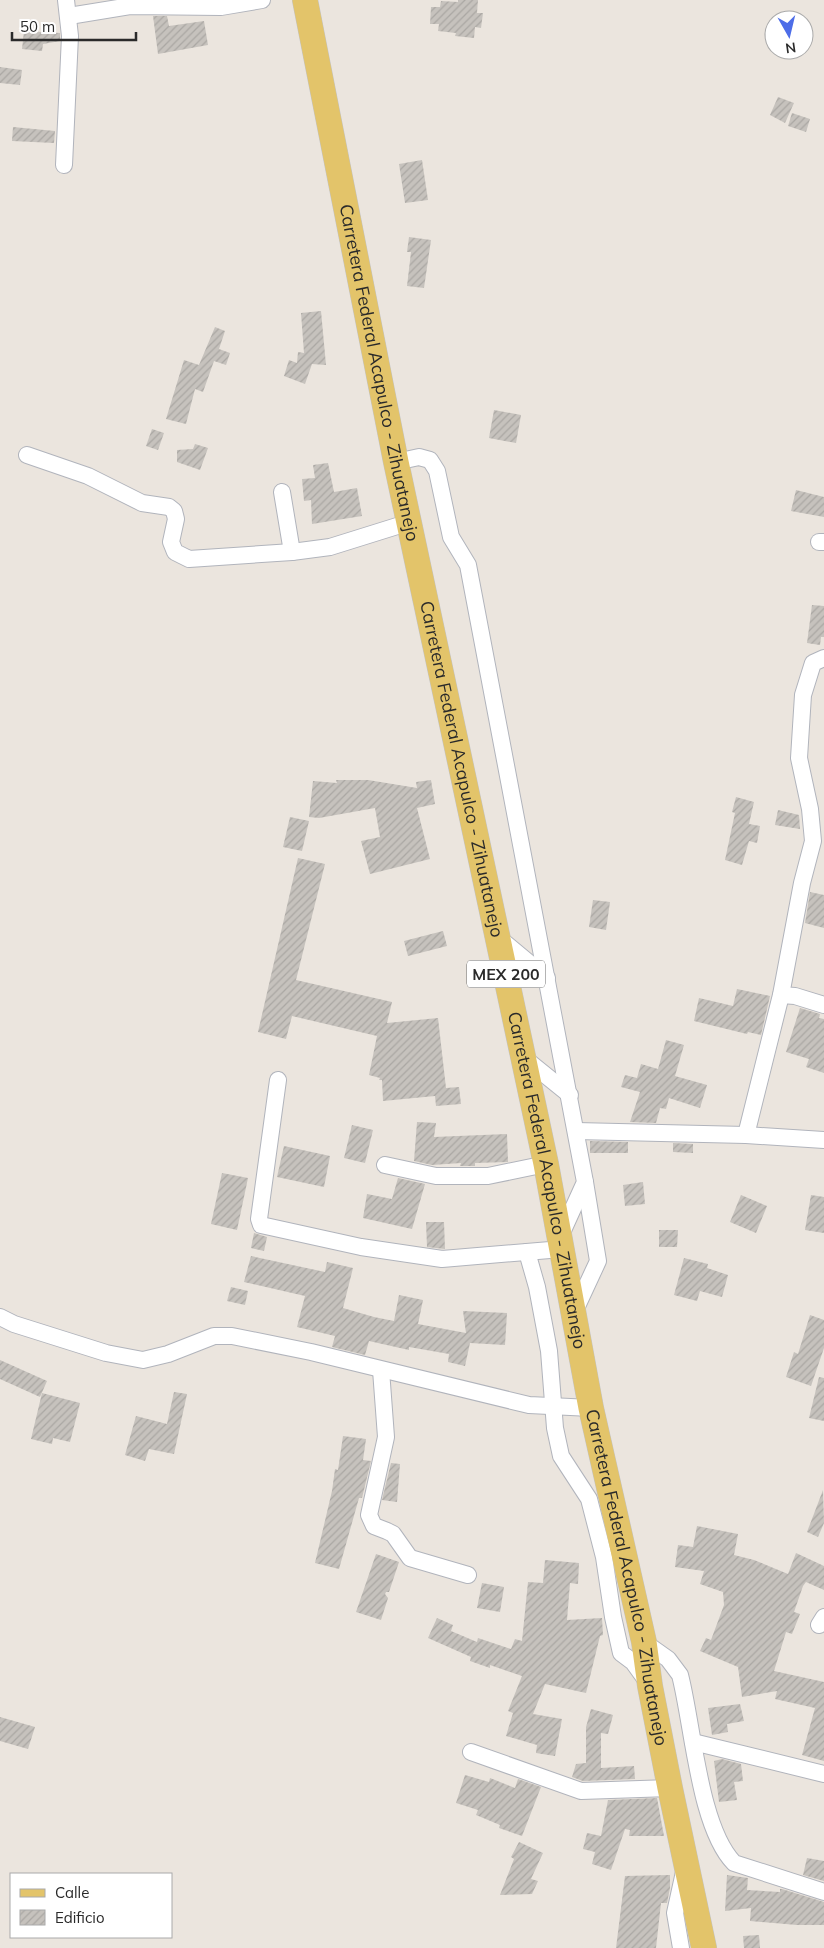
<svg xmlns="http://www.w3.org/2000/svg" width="824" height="1948" viewBox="0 0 824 1948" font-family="Mulish,sans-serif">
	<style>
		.building { fill: url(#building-hatch) }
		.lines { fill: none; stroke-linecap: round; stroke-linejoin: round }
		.minor-casing { stroke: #b1b4bc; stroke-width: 18 }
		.primary-casing { stroke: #c3c3c3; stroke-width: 26 }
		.minor { stroke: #fff; stroke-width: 16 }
		.primary { stroke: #e3c46a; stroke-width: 25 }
		.labels { text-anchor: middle; stroke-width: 4; stroke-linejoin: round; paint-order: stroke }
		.shield { fill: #fff; stroke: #6a6a6a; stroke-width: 1 }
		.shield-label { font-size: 16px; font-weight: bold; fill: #2a2a2a }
		.street-label { font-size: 18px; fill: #2a2a2a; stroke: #fff }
	</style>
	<defs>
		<pattern id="building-hatch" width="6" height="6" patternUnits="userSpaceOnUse" patternTransform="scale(1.25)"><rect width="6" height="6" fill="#c6c2bd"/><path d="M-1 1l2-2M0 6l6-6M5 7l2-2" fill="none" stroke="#aaa7a3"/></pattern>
	</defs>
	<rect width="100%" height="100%" fill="#ebe5de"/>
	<g class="building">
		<polygon points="458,0 478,0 477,13 483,13 481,28 475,27 474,38 455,36 456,33 438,31 439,24 430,24 431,7 440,7 441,1 458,2"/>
		<polygon points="153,16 167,16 169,26 204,21 208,45 158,54"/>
		<polygon points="24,31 60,33 60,41 43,44 42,51 22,49"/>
		<polygon points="0,67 22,70 20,85 0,83"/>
		<polygon points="778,97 794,103 785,123 770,115"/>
		<polygon points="792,113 810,119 806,132 788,126"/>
		<polygon points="13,127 55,131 54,143 12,141"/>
		<polygon points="422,160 428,200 405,203 399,164"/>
		<polygon points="409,237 431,240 424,288 407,286 411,252 407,252"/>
		<polygon points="321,311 326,365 312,364 305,384 284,376 289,360 297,363 298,352 304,353 301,313"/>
		<polygon points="215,327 225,331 219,349 230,353 226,365 214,361 203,392 195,389 186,424 166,419 184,360 199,365"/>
		<polygon points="494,410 521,415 516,443 489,438"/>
		<polygon points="152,429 164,433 158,450 146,446"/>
		<polygon points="195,444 208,448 200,470 177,462 177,450 193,449"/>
		<polygon points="328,463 334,492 357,488 362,516 312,524 311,500 304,501 302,479 315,478 313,465"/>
		<polygon points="796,490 824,497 824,517 791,511"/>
		<polygon points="812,605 824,606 824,637 821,637 820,645 807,643"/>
		<polygon points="336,780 368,780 417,788 416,782 431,780 435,804 417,808 430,859 370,874 361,841 380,837 375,808 319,818 309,817 313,781 337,783"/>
		<polygon points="736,797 754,802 749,824 760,826 757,843 749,841 742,865 725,860 735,813 732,812"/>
		<polygon points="778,810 799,815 800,829 775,825"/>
		<polygon points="290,817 309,821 302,851 283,847"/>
		<polygon points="298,858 325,864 296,980 392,1002 387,1023 438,1018 446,1088 459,1087 461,1104 436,1106 435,1096 383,1101 382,1080 379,1080 380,1078 369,1075 377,1036 292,1016 286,1039 258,1032"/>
		<polygon points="810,892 824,895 824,928 805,923"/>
		<polygon points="593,900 610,902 606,930 589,927"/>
		<polygon points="443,931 447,946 408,956 404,941"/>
		<polygon points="737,989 770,996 761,1035 748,1032 747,1034 694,1021 699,998 733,1006"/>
		<polygon points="800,1008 820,1014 819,1018 824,1019 824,1073 806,1067 809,1059 786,1052"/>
		<polygon points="666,1040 684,1045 675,1076 707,1085 700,1108 669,1098 666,1109 660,1108 656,1123 630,1122 640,1092 621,1087 625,1075 637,1078 641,1064 658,1069"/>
		<polygon points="417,1122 436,1123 434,1137 507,1134 508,1162 475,1163 475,1166 460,1166 461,1163 432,1165 414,1161"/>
		<polygon points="352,1125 373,1130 365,1163 344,1158"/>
		<polygon points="590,1141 628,1142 628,1153 590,1153"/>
		<polygon points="673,1143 693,1144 693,1153 673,1152"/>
		<polygon points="284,1146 330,1156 324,1187 277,1177"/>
		<polygon points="222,1173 248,1178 237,1230 211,1224"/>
		<polygon points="398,1178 425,1184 412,1229 363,1218 367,1194 392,1199"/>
		<polygon points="643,1182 645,1204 625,1206 623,1185"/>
		<polygon points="741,1195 767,1206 756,1233 730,1222"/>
		<polygon points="811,1195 824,1197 824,1233 805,1230"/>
		<polygon points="426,1222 444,1222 445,1249 427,1247"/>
		<polygon points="659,1230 678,1230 677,1247 659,1247"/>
		<polygon points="254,1233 267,1237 264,1251 251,1248"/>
		<polygon points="251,1256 325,1272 327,1262 353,1268 343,1308 374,1317 394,1321 399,1295 423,1300 418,1324 466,1333 463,1311 507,1313 505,1345 470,1343 465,1366 448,1362 449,1354 409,1347 409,1350 369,1341 365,1355 332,1347 335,1336 297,1327 305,1296 244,1282"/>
		<polygon points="684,1258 708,1264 707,1268 728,1275 722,1297 700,1291 697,1301 674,1295"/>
		<polygon points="231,1287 248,1291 245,1305 227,1301"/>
		<polygon points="810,1315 824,1320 824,1348 811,1386 786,1377 794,1352 798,1354"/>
		<polygon points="0,1360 47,1381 40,1397 0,1379"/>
		<polygon points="819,1377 824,1378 824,1421 809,1418"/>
		<polygon points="174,1392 187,1394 174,1454 149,1449 145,1461 125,1455 136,1416 167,1424"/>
		<polygon points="42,1393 80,1403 70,1442 53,1438 52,1444 31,1439"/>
		<polygon points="343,1436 366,1439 363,1460 371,1461 362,1498 359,1498 339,1569 315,1563 332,1491 335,1469 338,1470"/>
		<polygon points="391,1463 400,1464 397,1502 382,1500"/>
		<polygon points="823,1490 824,1523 818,1537 807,1532"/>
		<polygon points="697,1526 738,1534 734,1555 754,1560 788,1574 796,1553 824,1566 824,1590 806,1582 803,1586 794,1612 800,1614 792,1634 786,1632 774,1671 824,1682 824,1761 802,1755 815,1708 775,1699 777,1691 742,1697 738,1667 700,1651 706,1638 711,1640 724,1605 723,1592 700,1584 704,1571 675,1567 678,1545 693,1547"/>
		<polygon points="376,1554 399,1562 389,1592 386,1592 385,1594 388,1598 381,1620 356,1612"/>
		<polygon points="545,1560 579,1563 578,1584 570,1583 567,1620 602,1618 603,1635 600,1636 586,1693 545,1684 533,1714 562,1719 555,1756 536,1753 537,1745 506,1736 513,1713 508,1711 522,1676 490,1665 490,1668 470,1661 471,1657 428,1638 437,1618 453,1625 451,1631 477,1642 478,1638 511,1649 515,1639 522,1641 528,1582 543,1583"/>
		<polygon points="482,1583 504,1587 500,1612 477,1608"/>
		<polygon points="740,1704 744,1721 727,1724 728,1732 712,1735 708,1708"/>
		<polygon points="591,1709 613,1715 608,1734 601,1733 601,1768 634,1766 635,1779 583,1781 572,1777 576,1764 586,1763 586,1727"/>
		<polygon points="0,1717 35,1727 28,1749 0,1741"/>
		<polygon points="722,1759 741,1764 743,1781 734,1782 737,1800 719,1802 714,1761"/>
		<polygon points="465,1775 489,1782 490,1778 515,1788 518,1779 541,1787 522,1836 499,1828 500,1825 476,1815 478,1810 456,1803"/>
		<polygon points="657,1798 664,1836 629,1836 630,1830 625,1829 611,1870 592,1864 595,1852 583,1849 587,1833 601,1836 608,1800"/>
		<polygon points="519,1842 543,1853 531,1879 538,1881 532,1894 500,1895 514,1859 511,1857"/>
		<polygon points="807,1858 824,1861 824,1881 803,1875"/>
		<polygon points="670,1875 670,1888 667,1903 661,1903 656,1948 616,1948 625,1876"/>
		<polygon points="727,1875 748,1878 747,1890 780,1892 780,1889 782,1889 824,1902 824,1925 797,1925 750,1921 751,1908 725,1911"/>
		<polygon points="759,1935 760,1948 744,1948 743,1936"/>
	</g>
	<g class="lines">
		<defs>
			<g id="minor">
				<polyline points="69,16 130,6 221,7 262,0"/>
				<polyline points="64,165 70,36 66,0"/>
				<polyline points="27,455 88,476 142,503 169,507 174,511 176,519 171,542 175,552 189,559 292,552 330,547 410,522"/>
				<polyline points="396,462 419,457 430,460 437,471 451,537 468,565 585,1182 560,1237"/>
				<polyline points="282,492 292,552"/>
				<polyline points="819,542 824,542"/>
				<polyline points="498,937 547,978"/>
				<polyline points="781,995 795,996 824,1005"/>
				<polyline points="523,1057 570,1095"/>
				<polyline points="278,1080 259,1219 261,1225 361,1247 442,1259 562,1249"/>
				<polyline points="576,1131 746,1135 824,1140"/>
				<polyline points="746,1135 781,995 802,883 813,841 810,809 799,758 803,695 813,663 824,658"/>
				<polyline points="385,1165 436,1176 488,1176 546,1164"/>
				<polyline points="527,1252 537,1287 549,1351 555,1428 561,1456 589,1499 604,1557 613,1617 621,1653 633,1662 646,1680"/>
				<polyline points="573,1315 598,1261 585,1182"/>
				<polyline points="0,1317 14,1324 106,1353 143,1360 168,1354 214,1336 232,1336 311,1352 529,1405 591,1408"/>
				<polyline points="381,1370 386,1437 369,1515 374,1526 387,1531 393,1534 410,1558 468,1575"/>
				<polyline points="819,1625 824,1617"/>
				<path d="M644,1642L668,1659L680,1675C693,1725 699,1827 734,1863L824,1892"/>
				<polyline points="693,1742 824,1774"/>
				<polyline points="471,1752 581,1791 670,1788"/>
				<polyline points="681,1948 675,1913 684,1872"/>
			</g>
			<g id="primary">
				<path id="s1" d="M305,0L396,462L546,1164L591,1408L644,1642L650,1686L670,1788L704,1948"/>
			</g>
		</defs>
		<use href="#minor" class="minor-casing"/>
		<use href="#primary" class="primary-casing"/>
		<use href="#minor" class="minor"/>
		<use href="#primary" class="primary"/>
	</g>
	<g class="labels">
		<rect class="shield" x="467" y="960.5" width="78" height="27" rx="4"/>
		<g class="shield-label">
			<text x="506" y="980">MEX 200</text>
		</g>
		<g class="street-label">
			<text dy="6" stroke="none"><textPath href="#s1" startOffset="380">Carretera Federal Acapulco - Zihuatanejo</textPath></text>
			<text dy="6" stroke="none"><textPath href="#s1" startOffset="785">Carretera Federal Acapulco - Zihuatanejo</textPath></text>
			<text dy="6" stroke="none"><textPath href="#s1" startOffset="1205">Carretera Federal Acapulco - Zihuatanejo</textPath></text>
			<text dy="6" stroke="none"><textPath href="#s1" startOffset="1610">Carretera Federal Acapulco - Zihuatanejo</textPath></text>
		</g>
	</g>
	<rect x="10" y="1873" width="162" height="65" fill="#ffffff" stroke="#aaaaaa"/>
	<rect x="20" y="1889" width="25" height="8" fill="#e3c46a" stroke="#aaaaaa"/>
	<text x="55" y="1898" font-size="15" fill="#2a2a2a">Calle</text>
	<rect x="20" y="1910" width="25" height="15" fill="url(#building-hatch)" stroke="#aaaaaa"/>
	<text x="55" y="1923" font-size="15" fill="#2a2a2a">Edificio</text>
	<g transform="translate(789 35) rotate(172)"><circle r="24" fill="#ffffff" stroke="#aaaaaa"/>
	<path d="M0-4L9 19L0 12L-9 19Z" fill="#4d6de8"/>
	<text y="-8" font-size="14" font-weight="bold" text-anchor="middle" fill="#2a2a2a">N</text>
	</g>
	<path d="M12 32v8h124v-8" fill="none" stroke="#2a2a2a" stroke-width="2.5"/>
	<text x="20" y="32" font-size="15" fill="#2a2a2a" stroke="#ffffff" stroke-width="4" paint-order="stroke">50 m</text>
</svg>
